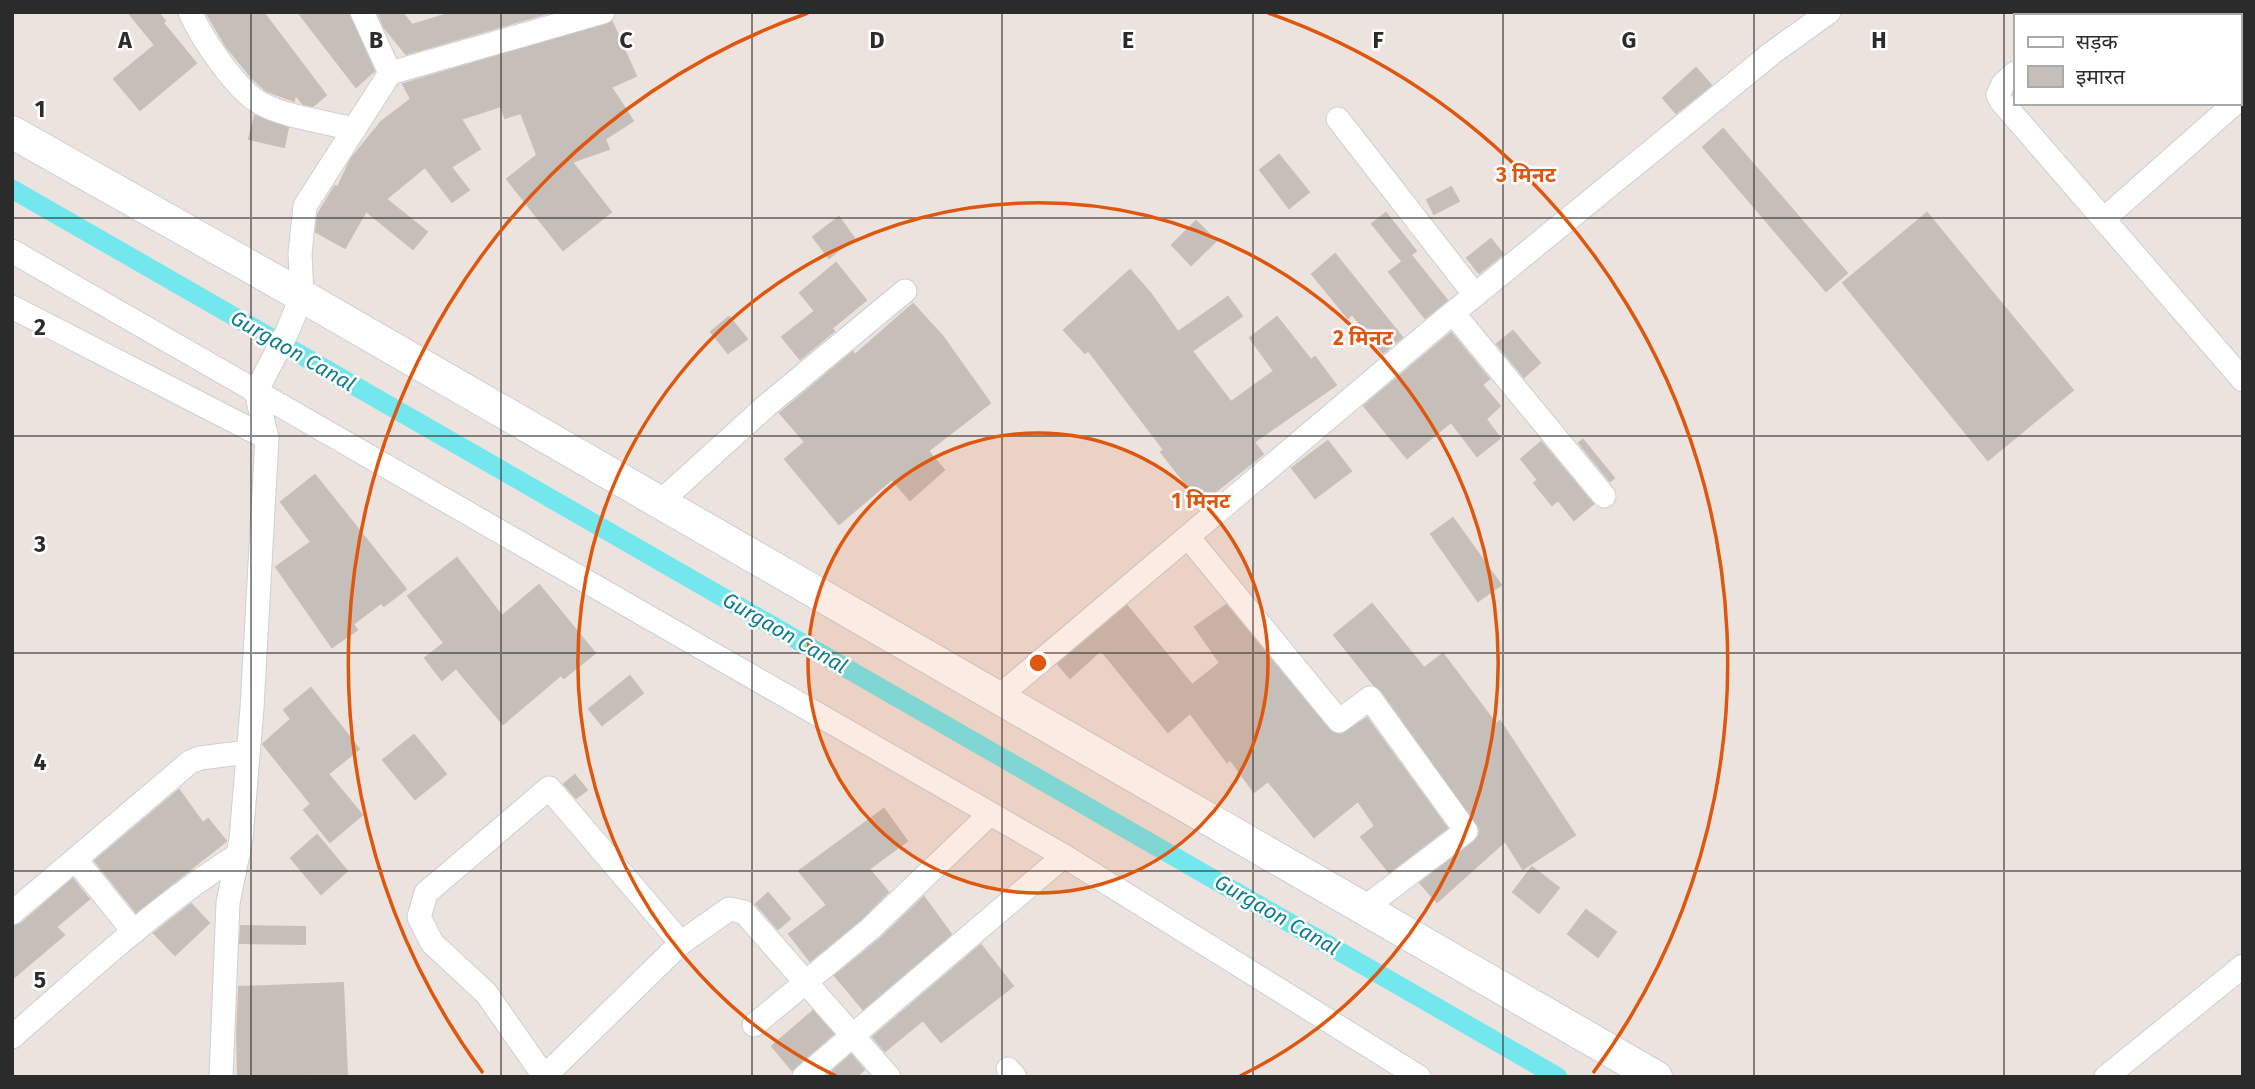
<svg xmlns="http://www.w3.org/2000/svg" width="2255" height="1089" viewBox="0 0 2255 1089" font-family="'Fira Sans','Noto Sans Devanagari',sans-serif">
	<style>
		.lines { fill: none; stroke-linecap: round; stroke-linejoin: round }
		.canal { stroke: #72e7ee; stroke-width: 19 }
		.building { fill: #c6beb9; stroke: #c8bfb7; stroke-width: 2 }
		.street-casing { stroke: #c9d0d9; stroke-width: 25 }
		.secondary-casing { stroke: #c9d0d9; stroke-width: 34 }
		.street { stroke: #fff; stroke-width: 23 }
		.secondary { stroke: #fff; stroke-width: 32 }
		.grid { fill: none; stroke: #2b2b2b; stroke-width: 2; stroke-opacity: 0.55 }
		.ring { fill: none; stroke: #df570e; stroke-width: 3.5 }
		.labels { text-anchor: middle; stroke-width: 5; stroke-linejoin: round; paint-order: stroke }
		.water-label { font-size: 21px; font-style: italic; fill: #0e7d8e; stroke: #fff }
		.grid-label { font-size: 23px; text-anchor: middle; font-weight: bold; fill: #2b2b2b; stroke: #fff; stroke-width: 5; stroke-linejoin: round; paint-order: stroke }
		.centre { fill: #df570e; stroke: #fff; stroke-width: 3.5 }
		.ring-label { font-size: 21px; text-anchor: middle; font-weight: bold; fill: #df570e; stroke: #fff; stroke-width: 5; stroke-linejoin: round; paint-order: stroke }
	</style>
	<rect width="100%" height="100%" fill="#ede3de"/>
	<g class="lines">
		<polyline class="canal" points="12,189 1558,1077"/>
	</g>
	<g class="building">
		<polygon points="128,12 158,12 165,21 163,23 196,63 140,110 114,79 155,45"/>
		<polygon points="206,12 263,12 326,95 313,106 303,104 295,94 294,101 267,91 253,79 226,46"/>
		<polygon points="298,12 348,12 374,71 356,87"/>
		<polygon points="378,12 402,12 412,25 454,12 551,12 406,54 384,27"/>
		<polygon points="612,22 636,76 611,87 633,121 605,139 609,149 572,162 611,212 563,250 507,179 537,155 521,113 505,118 501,106 461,119 480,149 451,167 469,190 452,202 425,167 386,199 427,232 413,249 366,211 345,248 316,232 318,214 335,186 338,187 351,159 381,122 411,99 403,84"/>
		<polygon points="1696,68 1711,85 1676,113 1663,98"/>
		<polygon points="255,116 288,128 284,147 249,139"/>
		<polygon points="1723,129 1847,273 1826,291 1703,147"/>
		<polygon points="1279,155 1309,192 1289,208 1260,170"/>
		<polygon points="1451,187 1459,201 1434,214 1427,200"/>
		<polygon points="1386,213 1416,251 1402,261 1372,224"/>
		<polygon points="1927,213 2073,390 1988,460 1843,283"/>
		<polygon points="839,217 854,238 829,258 813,237"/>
		<polygon points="1196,221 1216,241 1191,265 1172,245"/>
		<polygon points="1491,239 1503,254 1479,273 1467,258"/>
		<polygon points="1335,254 1402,337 1383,353 1352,314 1348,318 1312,274"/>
		<polygon points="1411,255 1447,300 1425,318 1389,272"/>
		<polygon points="836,263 866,300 832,328 834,331 800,359 782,337 815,311 800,293"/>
		<polygon points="1130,270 1151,294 1178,332 1228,297 1242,316 1192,351 1231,402 1274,371 1250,338 1277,317 1311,360 1315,357 1336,385 1254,442 1263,454 1201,503 1161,452 1164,450 1088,350 1085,353 1064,330"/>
		<polygon points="913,304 943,337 990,403 928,451 944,470 910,500 892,479 839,524 785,459 805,442 780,413 853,352 855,355"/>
		<polygon points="729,317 747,339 728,353 711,332"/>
		<polygon points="1513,331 1540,363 1524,377 1497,344"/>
		<polygon points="1451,333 1489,379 1482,385 1500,406 1486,419 1500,438 1477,456 1451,422 1407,458 1364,406"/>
		<polygon points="1583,440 1614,478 1610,481 1579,443"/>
		<polygon points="1328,441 1351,471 1315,498 1292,468"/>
		<polygon points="1541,442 1593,504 1574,520 1558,500 1552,505 1534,483 1538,480 1521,459"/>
		<polygon points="315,475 406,589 384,606 381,603 353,624 357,630 332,647 276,567 311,542 281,502"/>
		<polygon points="1453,518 1501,585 1478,601 1431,534"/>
		<polygon points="457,558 502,616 539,585 595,653 564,678 561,675 503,724 456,668 442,680 425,658 444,643 408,596"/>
		<polygon points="1372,604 1424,668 1443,654 1496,724 1500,721 1575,835 1523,869 1505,841 1437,902 1420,883 1474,842 1479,836 1480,829 1381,690 1374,685 1334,635"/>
		<polygon points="1226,605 1329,730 1341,735 1367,718 1447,828 1389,872 1361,837 1375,826 1358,801 1314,837 1268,781 1254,792 1230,759 1227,762 1190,713 1168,732 1101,650 1070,678 1058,664 1127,606 1192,685 1220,663 1195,627"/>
		<polygon points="630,676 643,693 602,725 589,709"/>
		<polygon points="311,688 359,749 328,774 362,815 330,842 304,810 311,804 263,744 291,719 284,710"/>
		<polygon points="414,735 446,774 415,799 383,760"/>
		<polygon points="575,775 587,790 576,798 564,784"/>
		<polygon points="179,790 203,823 208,819 226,841 136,912 95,861"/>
		<polygon points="884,809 907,841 869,869 888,892 861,919 810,961 789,934 827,905 799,871"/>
		<polygon points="317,835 347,871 321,894 291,858"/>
		<polygon points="1532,867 1559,888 1539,913 1513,892"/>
		<polygon points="73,879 89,899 56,927 64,935 12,979 12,927 21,924"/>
		<polygon points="768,893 790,919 778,929 756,904"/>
		<polygon points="924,897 951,934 863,1009 835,976 880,939"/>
		<polygon points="191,904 209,923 175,955 154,933"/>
		<polygon points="1586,910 1616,932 1598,957 1568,934"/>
		<polygon points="241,926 305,927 305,944 240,943"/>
		<polygon points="981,945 1013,986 941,1042 923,1020 885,1051 873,1037"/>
		<polygon points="343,983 347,1074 238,1077 237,1035 239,987"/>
		<polygon points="813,1011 833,1034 792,1070 772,1046"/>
		<polygon points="851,1055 864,1070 856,1077 826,1077"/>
	</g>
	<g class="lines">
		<defs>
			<g id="street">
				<path d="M190,12C201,37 236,90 260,103C285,117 326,122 354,129"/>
				<polyline points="362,12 390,73"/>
				<polyline points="2200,12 2203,16"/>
				<polyline points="2078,16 2082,12"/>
				<polyline points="2239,56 2243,60"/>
				<polyline points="2015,73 2003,84 1998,95 2001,101 2243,380"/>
				<polyline points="1338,119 1475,295"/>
				<polyline points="2104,219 2235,103"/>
				<polyline points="12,251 1064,856 1419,1077"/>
				<polyline points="12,307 267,438"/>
				<polyline points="1453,313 1604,496"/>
				<polyline points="659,503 766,406 905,291"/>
				<polyline points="1188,537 1339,721 1370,698 1466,831 1363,909"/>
				<polyline points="997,698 1437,326 1772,53 1829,12"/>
				<polyline points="76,860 134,932"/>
				<polyline points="12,913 190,762 200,758 248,752"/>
				<polyline points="754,1025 870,929 990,814"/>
				<path d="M12,1037C85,974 156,906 238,855"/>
				<polyline points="1008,1069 1015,1077"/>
				<polyline points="544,1076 486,993 432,943 419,917 426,893 549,788 681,943 729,909 744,912 889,1077"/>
				<polyline points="221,1077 228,903 241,839 252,708 267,438 256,392 287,332 302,296 300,253 305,206 390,73 603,12"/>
				<polyline points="544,1077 681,943"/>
				<polyline points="804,1077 1064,856"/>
				<polyline points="2106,1077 2243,966"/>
			</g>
			<polyline id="secondary" points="12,132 302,296 1656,1077"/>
		</defs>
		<use href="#street" class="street-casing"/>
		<use href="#secondary" class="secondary-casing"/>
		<use href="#street" class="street"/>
		<use href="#secondary" class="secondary"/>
	</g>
	<path class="grid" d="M251,12V1077M501,12V1077M752,12V1077M1002,12V1077M1253,12V1077M1503,12V1077M1754,12V1077M2004,12V1077M12,218H2243M12,436H2243M12,653H2243M12,871H2243"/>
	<circle cx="1038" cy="663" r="230" fill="#df570e" fill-opacity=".12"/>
	<g class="ring">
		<circle cx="1038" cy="663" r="230"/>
		<path d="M836 1076A460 460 0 1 1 1240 1076"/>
		<path d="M483 1073A690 690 0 0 1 808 13M1268 13A690 690 0 0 1 1593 1073"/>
	</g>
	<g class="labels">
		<g class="water-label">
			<text transform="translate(293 351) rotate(30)" y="7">Gurgaon Canal</text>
			<text transform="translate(785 633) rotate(30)" y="7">Gurgaon Canal</text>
			<text transform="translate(1277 915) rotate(30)" y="7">Gurgaon Canal</text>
		</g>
	</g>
	<g class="grid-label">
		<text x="125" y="48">A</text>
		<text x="376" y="48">B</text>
		<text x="626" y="48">C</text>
		<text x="877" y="48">D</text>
		<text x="1128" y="48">E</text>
		<text x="1378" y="48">F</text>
		<text x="1629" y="48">G</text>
		<text x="1879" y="48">H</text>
		<text x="40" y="117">1</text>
		<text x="40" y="335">2</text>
		<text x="40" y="552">3</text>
		<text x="40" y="770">4</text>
		<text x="40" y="988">5</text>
	</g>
	<circle cx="1038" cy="663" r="10" class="centre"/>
	<g class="ring-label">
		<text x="1526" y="182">3 मिनट</text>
		<text x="1363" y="345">2 मिनट</text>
		<text x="1201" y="508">1 मिनट</text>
	</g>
	<rect width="2255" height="1089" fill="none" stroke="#2b2b2b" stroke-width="28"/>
	<rect x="2014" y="14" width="228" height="91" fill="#ffffff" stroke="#aaaaaa" stroke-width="2"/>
	<rect x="2028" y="37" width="35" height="10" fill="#ffffff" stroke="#aaaaaa" stroke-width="2"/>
	<text x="2076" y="49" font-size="21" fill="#2b2b2b">सड़क</text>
	<rect x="2028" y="66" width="35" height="21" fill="#c6beb9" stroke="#aaaaaa" stroke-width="2"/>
	<text x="2076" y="84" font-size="21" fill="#2b2b2b">इमारत</text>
</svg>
